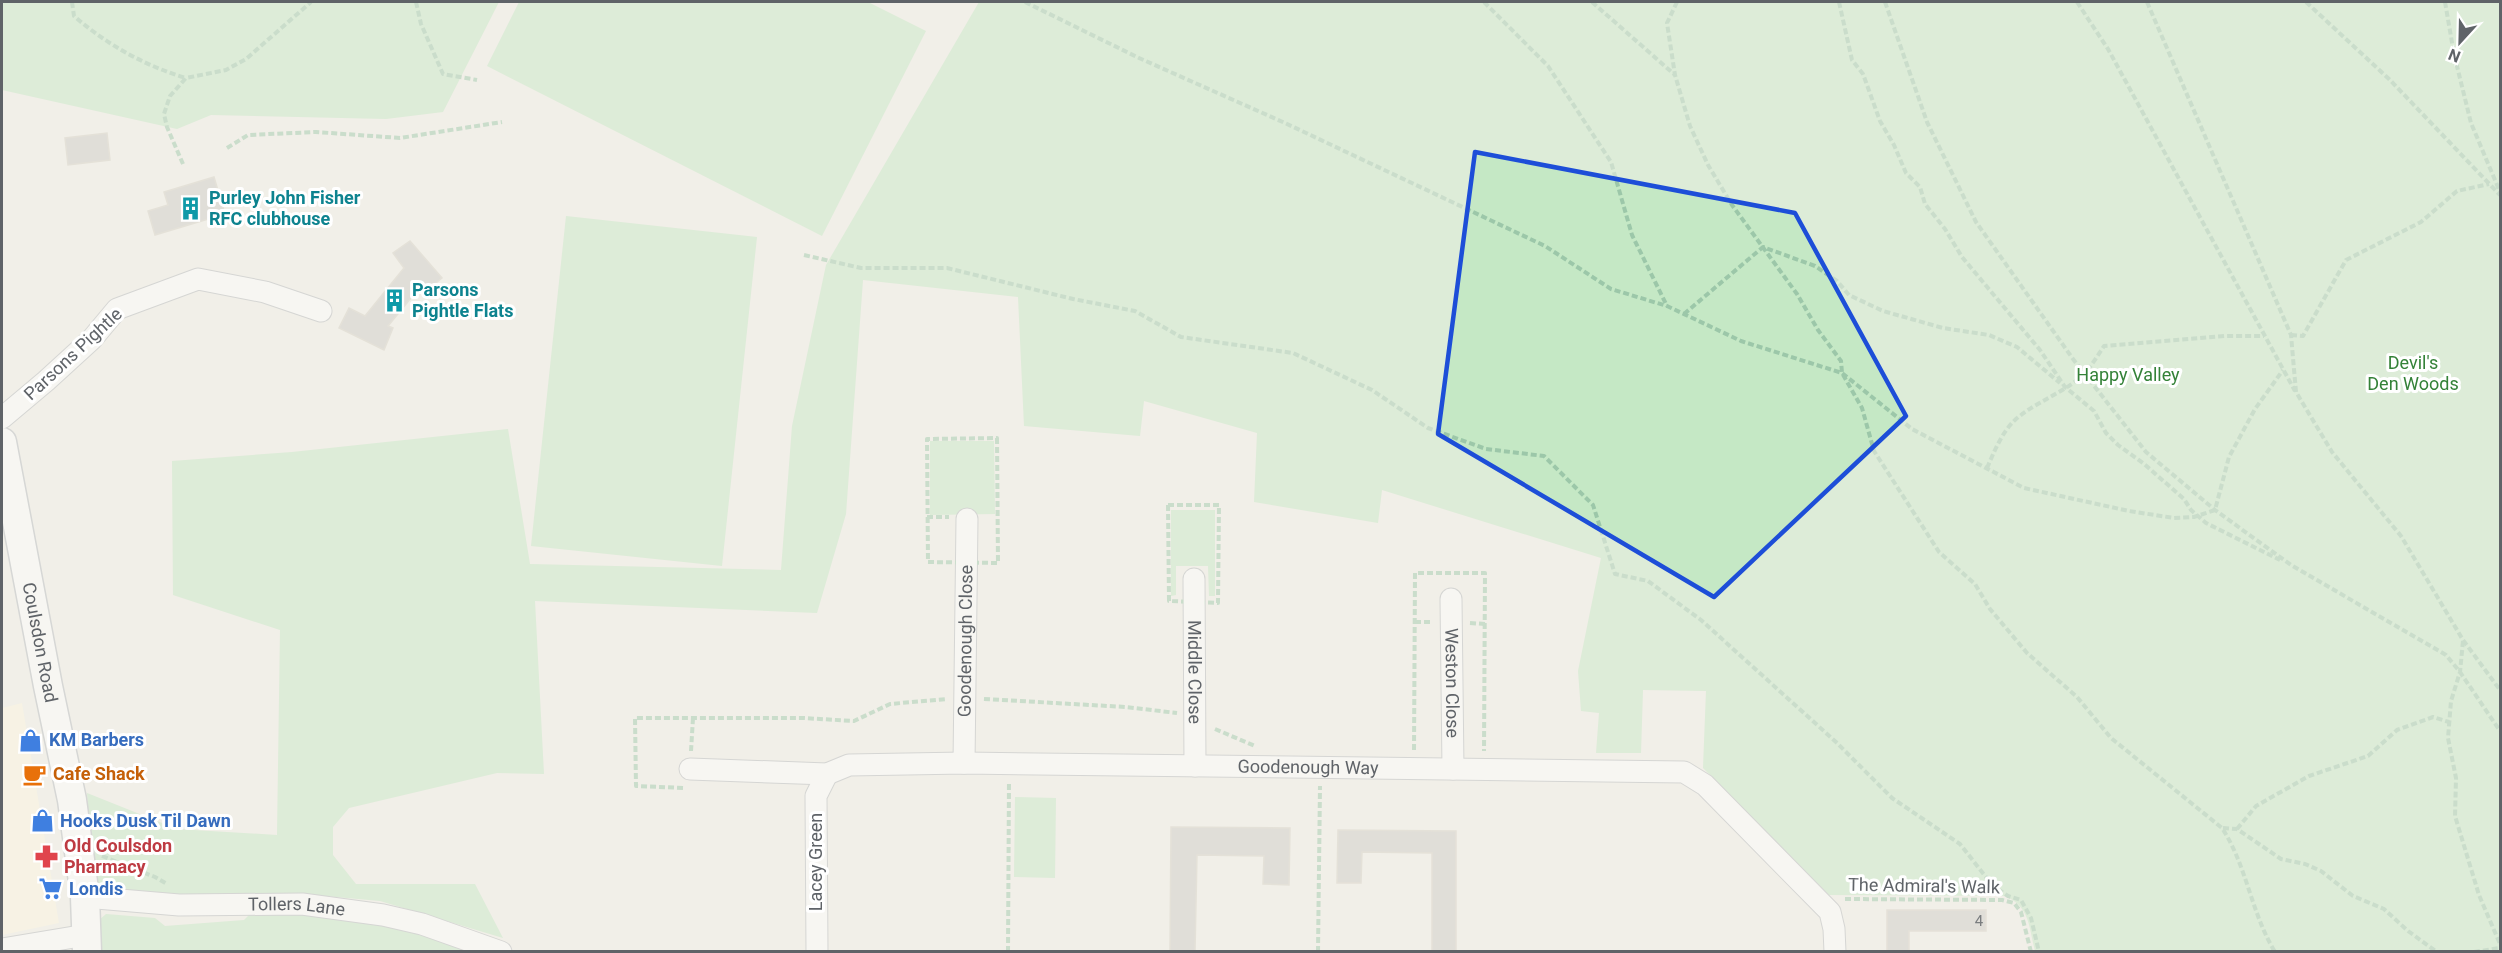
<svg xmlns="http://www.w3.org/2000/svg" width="2502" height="953" viewBox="0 0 2502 953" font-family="Roboto,sans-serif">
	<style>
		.commercial { fill: #fef7e0 }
		.green { fill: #c5e8c5 }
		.building { fill: #cccac5; stroke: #d6d1c6; stroke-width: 1.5 }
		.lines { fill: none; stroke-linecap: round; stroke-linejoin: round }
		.minor-casing { stroke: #b5b8bc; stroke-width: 23 }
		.secondary-casing { stroke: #b6babf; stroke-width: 31 }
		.path { stroke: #9cc7a9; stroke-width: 4; stroke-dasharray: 6 3; stroke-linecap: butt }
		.minor { stroke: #fff; stroke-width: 21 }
		.secondary { stroke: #fff; stroke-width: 28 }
		.marked { fill: none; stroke: #1d4ed8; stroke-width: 4.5; stroke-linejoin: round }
		.labels { text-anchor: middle; stroke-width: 6; stroke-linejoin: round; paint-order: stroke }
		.number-label { font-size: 15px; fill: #7a7d7f }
		.culture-label { font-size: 18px; font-weight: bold; fill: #0d838f; stroke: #fff; text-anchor: start }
		.street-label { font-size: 18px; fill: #5f6368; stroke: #fff }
		.park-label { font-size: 18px; fill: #348238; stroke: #fff }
		.shop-label { font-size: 18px; font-weight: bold; fill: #366cbe; stroke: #fff; text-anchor: start }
		.food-label { font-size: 18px; font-weight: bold; fill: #c56008; stroke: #fff; text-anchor: start }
		.health-label { font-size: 18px; font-weight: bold; fill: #be3a42; stroke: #fff; text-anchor: start }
	</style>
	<rect width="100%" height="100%" fill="#f1efe8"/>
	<polygon class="commercial" points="22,703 59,923 2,935 2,708"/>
	<g class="green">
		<polygon points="2,2 499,2 443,112 386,119 211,115 177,129 2,90"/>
		<polygon points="519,2 868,2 926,31 822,236 487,66"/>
		<path d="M979,2H2500V951H2035C2029,928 2030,905 2004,896L1829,895L1703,768L1706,691L1643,690L1641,753H1596L1599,713L1581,711L1578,671L1601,558L1382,490L1378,523L1254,502L1257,433L1144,401L1140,436L1024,426L1018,297L863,280L846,514L817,613L535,601L544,774L497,773L349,808L333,827V855L356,884H475L503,938L380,901L303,894L148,896L92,886L87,793L177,829L277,835L280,630L173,595L172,461L292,452L508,429L530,564L781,570L792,426L826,265Z"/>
		<polygon points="566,216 757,237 722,566 531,546"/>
		<polygon points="930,441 994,441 995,514 930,515"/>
		<polygon points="1171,510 1215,510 1215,596 1209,596 1208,566 1176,566 1176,595 1171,596"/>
		<polygon points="1015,797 1056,798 1055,878 1014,877"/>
		<polygon points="291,911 381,921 474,951 101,951 98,921 106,914 155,918 165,926 244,920 252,912"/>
	</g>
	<g class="building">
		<polygon points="107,133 110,160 68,165 65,138"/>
		<polygon points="214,177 225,214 155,235 148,211 168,205 164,192"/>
		<polygon points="410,241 442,278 425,292 420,287 388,326 393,328 384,350 339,328 349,308 365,316 404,268 393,253"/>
		<polygon points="1171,827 1290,828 1289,885 1263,884 1264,856 1197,855 1195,951 1170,951"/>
		<polygon points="1338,830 1456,831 1456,951 1432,951 1432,853 1362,852 1361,883 1337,883"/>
		<polygon points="1887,910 1986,910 1986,931 1909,931 1909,951 1887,951"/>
	</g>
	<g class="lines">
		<defs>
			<g id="minor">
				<polyline points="2,418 46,381 92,339 117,309 198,279 265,292 321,311"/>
				<path id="s1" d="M1194,579L1195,766"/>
				<path id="s2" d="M1451,599L1453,769"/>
				<path id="s3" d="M964,763L967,519"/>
				<path id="s4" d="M690,769L827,774L849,765L964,763L1684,772L1705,785L1830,912L1834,929L1835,952"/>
				<path id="s5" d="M85,897L179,905L302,904L383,915L422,924L501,952"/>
				<polyline points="2,949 86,935"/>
				<polyline points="817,952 816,796 827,774"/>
			</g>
			<g id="secondary">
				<path id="s6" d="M2,442L48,686L72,800L85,897L87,952"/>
			</g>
		</defs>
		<use href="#minor" class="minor-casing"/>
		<use href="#secondary" class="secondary-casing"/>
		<g class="path">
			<path d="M72,2L74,16C106,44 145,66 186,78"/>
			<polyline points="416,2 421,24 443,74 477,80"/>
			<polyline points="1025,2 1139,58 1285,123 1545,246 1611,289 1667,306 1741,341 1842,373 1912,429 2024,488 2129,511 2174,518 2194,517 2215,510 2229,457 2255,409 2283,370"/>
			<polyline points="1484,2 1548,66 1611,162 1632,235 1667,306"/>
			<polyline points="1592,2 1675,75"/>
			<path d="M1677,2L1667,23L1675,75L1690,126L1708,165L1732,205L1797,294L1818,330L1841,361L1842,373L1862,408L1874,451L1939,552L1975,584L1990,609L2027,653L2077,697L2111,738L2222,828C2247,866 2251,913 2275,952"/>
			<polyline points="1839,2 1852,60 1863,74 1880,121 1894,145 1906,173 1920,187 1925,204 1945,229 1962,257 2040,350 2065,387 2094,411 2106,433 2118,445 2143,463 2184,499 2191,510 2206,523 2280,560"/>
			<polyline points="1885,2 1927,122 1976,222 2073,359 2146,452 2215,510 2291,565 2446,655 2460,672 2500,731"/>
			<polyline points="2077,2 2108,49 2295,391"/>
			<polyline points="2147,2 2291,335 2296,392 2332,452 2401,536 2463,640 2500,690"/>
			<polyline points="2306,2 2389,79 2500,195"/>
			<polyline points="2445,2 2454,54 2471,123 2500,192"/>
			<polyline points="227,148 248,135 316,132 400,138 502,122"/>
			<polyline points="183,164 167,127 164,114 170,96 186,78 226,70 246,59 311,2"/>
			<polyline points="804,255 861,268 947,268 1073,299 1135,311 1181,337 1293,353 1372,390 1428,428 1486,449 1544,456 1593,505 1615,574 1648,581 1701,620 1836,742 1892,798 1960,844 1993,886 2008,896 2021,900 2031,918 2039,952"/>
			<polyline points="1684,314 1763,247 1815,266 1837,281 1849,295 1883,311 1943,328 1989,335 2017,347 2060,383"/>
			<polyline points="2291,335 2303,336 2346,260 2421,222 2457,191 2489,184"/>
			<polygon points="997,438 998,563 928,562 927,439"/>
			<path d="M1987,468C1994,452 2002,432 2015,420C2036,401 2065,393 2085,373C2092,365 2098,355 2104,346L2225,336H2264"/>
			<polygon points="1168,505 1219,505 1218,603 1169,601"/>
			<polyline points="927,517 949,517"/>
			<polyline points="1415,622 1433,622"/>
			<polyline points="1470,623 1485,624"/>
			<polyline points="2463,641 2460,672 2451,701 2448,738 2456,778 2455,816 2479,895 2500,944"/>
			<polyline points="984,699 1126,707 1177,713"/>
			<polyline points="1215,729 1255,746"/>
			<polyline points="1414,750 1415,573 1485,573 1484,751"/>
			<polyline points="691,751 693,718"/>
			<polyline points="683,788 636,786 635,718 803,718 854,721 890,704 947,699"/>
			<polyline points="2223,828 2237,829 2281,859 2305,864 2321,871 2353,896 2384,909 2408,931 2437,952"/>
			<polyline points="2237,829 2256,806 2309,776 2368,756 2397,730 2433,717 2449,722"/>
			<polyline points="102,856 155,877 167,884"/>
			<polyline points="1845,899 2002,900 2014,903 2021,912 2031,952"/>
			<polyline points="1008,952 1009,781"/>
			<polyline points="1318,952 1320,786"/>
			<polyline points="2474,952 2500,948"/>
		</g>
		<use href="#minor" class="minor"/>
		<use href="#secondary" class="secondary"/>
	</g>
	<path d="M0 0H2502V953H0ZM1475,152L1795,213L1906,416L1714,597L1438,434Z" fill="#f1efe8" fill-opacity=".55" fill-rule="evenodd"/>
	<path class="marked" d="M1475,152L1795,213L1906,416L1714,597L1438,434Z"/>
	<defs>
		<symbol id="building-bare" viewBox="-9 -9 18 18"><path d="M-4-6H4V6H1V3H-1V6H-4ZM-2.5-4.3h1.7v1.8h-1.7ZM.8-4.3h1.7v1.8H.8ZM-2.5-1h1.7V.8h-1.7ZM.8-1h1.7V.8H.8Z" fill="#0f9aa8" stroke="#fff" stroke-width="2.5" paint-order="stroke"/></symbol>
		<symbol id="shop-bare" viewBox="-9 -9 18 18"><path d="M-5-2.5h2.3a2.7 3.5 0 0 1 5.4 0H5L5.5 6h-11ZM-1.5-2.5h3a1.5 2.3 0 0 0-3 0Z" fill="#3f7fe0" stroke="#fff" stroke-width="2.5" paint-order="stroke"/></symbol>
		<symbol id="cafe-bare" viewBox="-9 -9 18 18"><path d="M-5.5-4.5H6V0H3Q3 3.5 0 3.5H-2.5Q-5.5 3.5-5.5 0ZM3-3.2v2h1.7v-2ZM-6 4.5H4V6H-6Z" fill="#e8710a" stroke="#fff" stroke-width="2.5" paint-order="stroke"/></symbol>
		<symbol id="pharmacy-bare" viewBox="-9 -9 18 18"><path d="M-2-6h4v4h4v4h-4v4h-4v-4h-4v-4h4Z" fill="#e0444e" stroke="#fff" stroke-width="2.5" paint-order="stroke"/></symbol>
		<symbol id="supermarket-bare" viewBox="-9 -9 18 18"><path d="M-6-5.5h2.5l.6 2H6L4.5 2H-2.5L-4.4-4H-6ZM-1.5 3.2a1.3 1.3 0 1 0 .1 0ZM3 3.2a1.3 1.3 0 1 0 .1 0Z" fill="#3f7fe0" stroke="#fff" stroke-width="2.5" paint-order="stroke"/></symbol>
	</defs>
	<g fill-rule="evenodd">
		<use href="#building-bare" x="174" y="192" width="33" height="33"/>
		<use href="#building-bare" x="378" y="284" width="33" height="33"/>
		<use href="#shop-bare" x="14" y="724" width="33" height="33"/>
		<use href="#cafe-bare" x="18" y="758" width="33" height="33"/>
		<use href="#shop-bare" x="26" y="804" width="33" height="33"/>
		<use href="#pharmacy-bare" x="30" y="840" width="33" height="33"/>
		<use href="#supermarket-bare" x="34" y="872" width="33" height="33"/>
	</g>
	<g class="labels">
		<g class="number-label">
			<text x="1979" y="926">4</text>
		</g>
		<g class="culture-label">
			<text x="209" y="204">Purley John Fisher<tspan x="209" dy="21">RFC clubhouse</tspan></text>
			<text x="412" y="296">Parsons<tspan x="412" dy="21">Pightle Flats</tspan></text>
		</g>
		<g class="street-label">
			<text transform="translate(73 354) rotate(-43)" y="6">Parsons Pightle</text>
			<text dy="6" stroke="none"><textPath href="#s3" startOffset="122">Goodenough Close</textPath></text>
			<text dy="6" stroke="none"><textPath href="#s6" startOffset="204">Coulsdon Road</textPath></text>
			<text dy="6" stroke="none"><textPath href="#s1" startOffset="93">Middle Close</textPath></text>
			<text dy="6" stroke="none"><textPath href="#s2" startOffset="84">Weston Close</textPath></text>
			<text dy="6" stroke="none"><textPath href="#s4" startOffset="620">Goodenough Way</textPath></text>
			<text transform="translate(816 862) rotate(-90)" y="6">Lacey Green</text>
			<text transform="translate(1924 886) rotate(1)" y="6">The Admiral's Walk</text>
			<text dy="6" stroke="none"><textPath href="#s5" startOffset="212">Tollers Lane</textPath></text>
		</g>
		<g class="park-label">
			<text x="2413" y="369">Devil's<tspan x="2413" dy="21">Den Woods</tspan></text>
			<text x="2128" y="381">Happy Valley</text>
		</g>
		<g class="shop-label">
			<text x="49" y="746">KM Barbers</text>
			<text x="60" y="827">Hooks Dusk Til Dawn</text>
			<text x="69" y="895">Londis</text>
		</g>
		<g class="food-label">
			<text x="53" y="780">Cafe Shack</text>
		</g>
		<g class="health-label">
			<text x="64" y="852">Old Coulsdon<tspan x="64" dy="21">Pharmacy</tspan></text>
		</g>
	</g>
	<rect width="2502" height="953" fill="none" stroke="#5f6368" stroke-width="6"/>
	<g transform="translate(2460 42) rotate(202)" stroke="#ffffff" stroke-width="4.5" paint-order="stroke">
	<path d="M0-4.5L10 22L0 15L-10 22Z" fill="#5f6368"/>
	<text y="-9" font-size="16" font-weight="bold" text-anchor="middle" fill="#5f6368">N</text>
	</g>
</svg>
